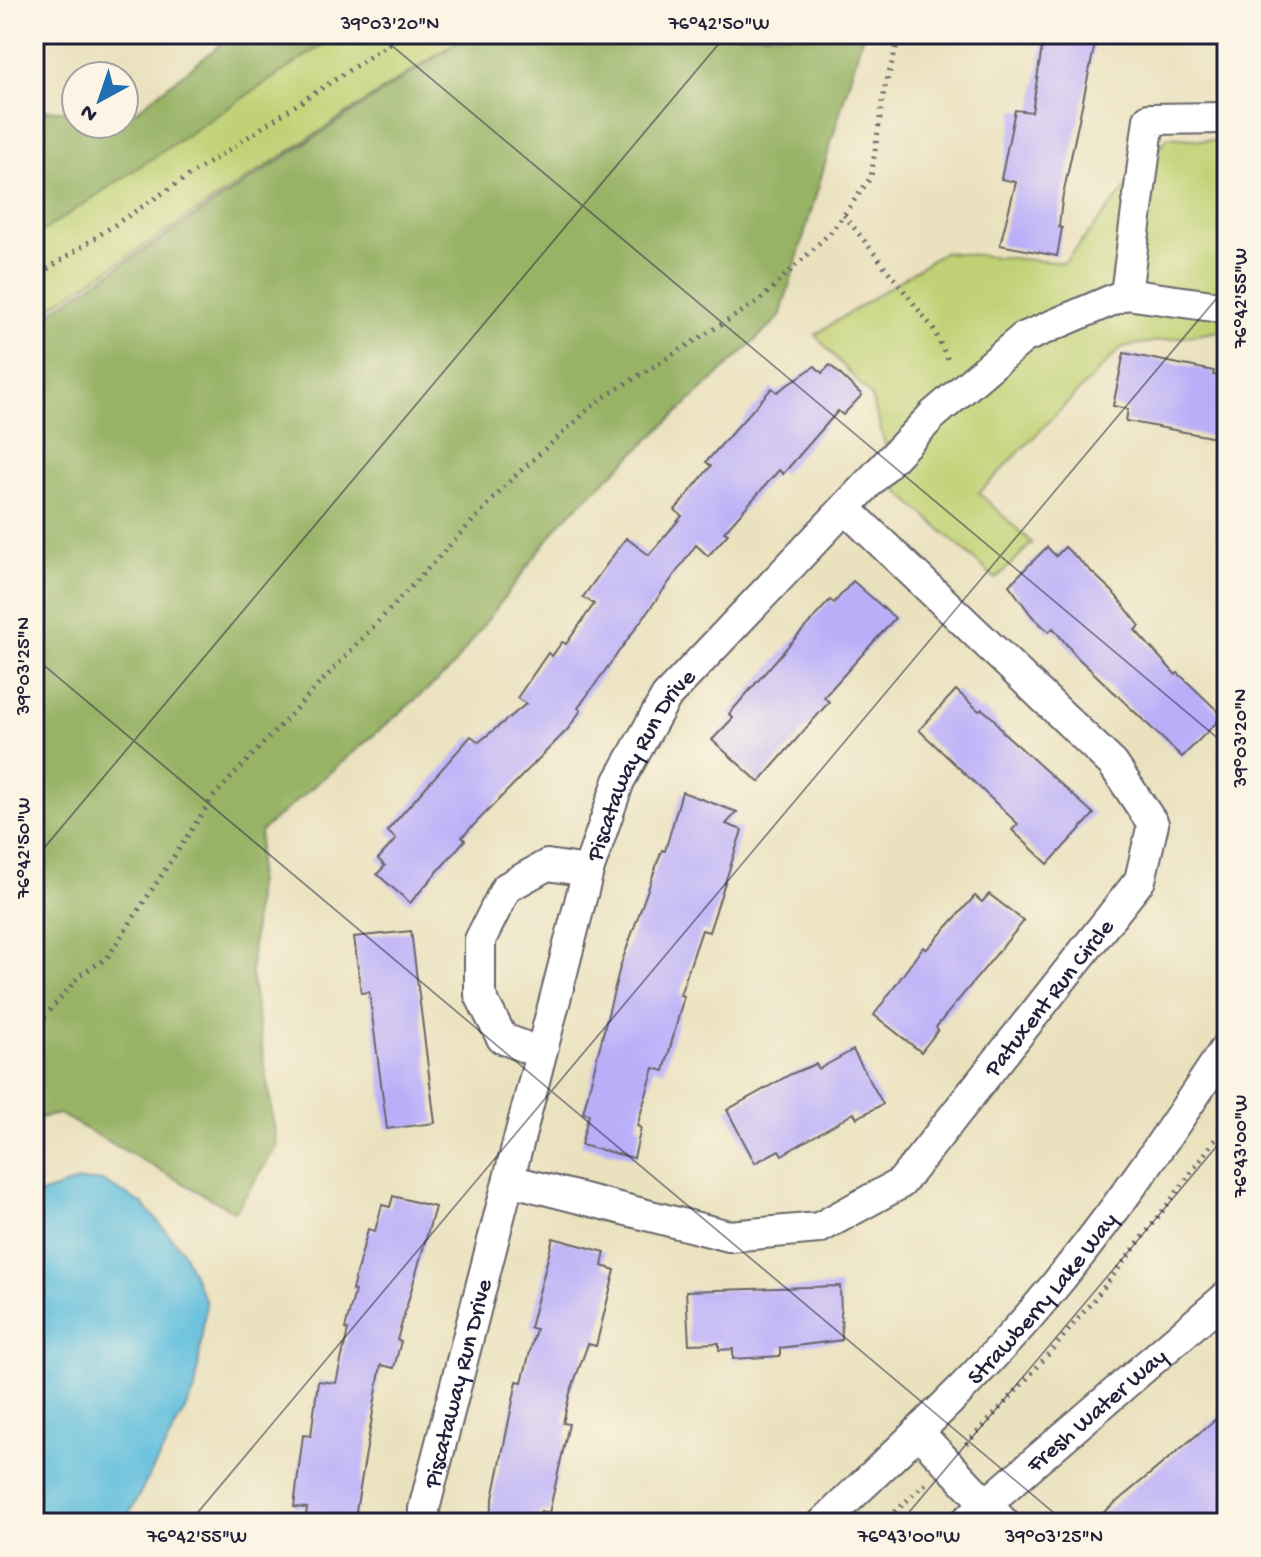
<svg xmlns="http://www.w3.org/2000/svg" width="1261" height="1557" viewBox="0 0 1261 1557" font-family="'Gochi Hand',sans-serif">
	<style>
		.green { fill: #c1d174; stroke: #727a58; stroke-width: 2 }
		.forest { fill: #98b366; stroke: #5d6a50; stroke-width: 2 }
		.water { fill: #5ebedd; stroke: #40708c; stroke-width: 2 }
		.building { fill: #baaef9 }
		.lines { fill: none; stroke-linecap: round; stroke-linejoin: round }
		.minor-casing { stroke: #686569; stroke-width: 34 }
		.path { stroke: #686569; stroke-width: 5; stroke-dasharray: 2 6; stroke-linecap: butt }
		.minor { stroke: #fff; stroke-width: 30 }
		.ticks { fill: none; stroke: #22223b; stroke-width: 2; stroke-opacity: 0.45 }
		.labels { text-anchor: middle; stroke-width: 6; stroke-linejoin: round; paint-order: stroke }
		.street-label { font-size: 24px; fill: #22223b; stroke: #fcf5e5 }
		.neatline { fill: none; stroke: #22223b; stroke-width: 3 }
		.ticks-label { font-size: 20px; text-anchor: middle; fill: #22223b }
	</style>
	<rect width="100%" height="100%" fill="#fcf5e5"/>
	<filter id="ink" filterUnits="userSpaceOnUse"><feTurbulence type="fractalNoise" baseFrequency=".0125" numOctaves="2"/><feDisplacementMap in="SourceGraphic" scale="16" xChannelSelector="R" yChannelSelector="G"/><feConvolveMatrix kernelMatrix="1 2 1 2 8 2 1 2 1" color-interpolation-filters="sRGB"/></filter>
	<filter id="wash" filterUnits="userSpaceOnUse"><feTurbulence type="fractalNoise" baseFrequency=".006" numOctaves="4" result="noise"/><feDisplacementMap in="SourceGraphic" scale="32" xChannelSelector="R" yChannelSelector="G"/><feGaussianBlur stdDeviation="1.8" result="paint"/><feColorMatrix in="noise" values="0 0 0 0 0 0 0 0 0 0 0 0 0 0 0 0 0 1.4 0 .05"/><feComposite in="paint" operator="in"/></filter>
	<g filter="url(#wash)">
		<rect width="100%" height="100%" fill="#eae1be"/>
		<g class="green">
			<polygon points="338,34 468,34 34,318 34,234"/>
			<polygon points="1168,137 1227,142 1227,330 1122,347 979,493 1032,543 996,579 899,492 871,396 815,335 944,252 1064,263"/>
		</g>
		<g class="forest">
			<polygon points="234,34 339,34 34,237 34,110 76,111 76,124 124,124 124,111 136,111"/>
			<polygon points="470,34 863,34 780,317 561,522 450,670 260,832 251,974 277,1146 235,1212 59,1114 34,1119 34,323"/>
		</g>
		<polygon class="water" points="79,1181 102,1181 143,1204 182,1250 206,1303 195,1391 124,1523 34,1523 34,1196"/>
		<g id="blocks">
			<g class="building">
				<polygon points="1044,34 1096,39 1062,200 1059,227 1062,228 1057,256 1000,245 1016,182 1001,179 1015,110 1032,112"/>
				<polygon points="1124,353 1214,371 1213,375 1227,378 1227,440 1126,421 1128,409 1113,406"/>
				<polygon points="830,365 862,395 843,415 838,411 783,474 779,470 724,532 728,534 708,556 696,545 578,708 581,710 568,729 462,837 465,840 410,903 377,874 385,866 378,859 396,839 387,831 471,736 479,742 526,704 517,698 548,653 552,656 562,642 566,644 594,604 583,597 626,538 649,555 682,516 675,510 711,466 706,462 772,388 777,392 815,366 822,373"/>
				<polygon points="1047,547 1056,556 1065,547 1112,591 1140,626 1135,630 1176,675 1178,673 1223,716 1182,757 1077,657 1053,628 1049,632 1032,616 1009,585"/>
				<polygon points="853,581 895,618 824,697 829,702 759,782 712,740 733,718 729,714 789,645 830,600 834,603"/>
				<polygon points="956,690 979,711 982,709 994,719 1003,732 1094,814 1048,864 1012,830 1018,824 919,730"/>
				<polygon points="682,792 737,812 726,824 742,830 709,932 702,930 680,995 684,996 664,1071 654,1068 637,1126 641,1128 634,1158 581,1145 589,1114 583,1113 620,967 662,850 665,851"/>
				<polygon points="989,894 1024,921 936,1027 938,1030 921,1052 874,1015 923,947 926,950 975,896 982,902"/>
				<polygon points="411,931 435,1123 387,1129 369,992 361,993 354,937"/>
				<polygon points="853,1050 883,1104 857,1118 854,1113 782,1155 779,1150 755,1163 727,1110 791,1074 816,1064 819,1069"/>
				<polygon points="393,1196 435,1207 397,1340 401,1341 394,1368 381,1365 354,1523 305,1523 307,1508 294,1507 303,1435 311,1436 318,1381 336,1383 348,1330 345,1329 355,1291 352,1290 368,1229 375,1231 382,1205 390,1207"/>
				<polygon points="553,1238 605,1252 602,1266 615,1270 596,1346 588,1344 570,1393 563,1423 569,1424 549,1513 541,1511 539,1523 488,1523 517,1381 522,1382 536,1329 530,1328"/>
				<polygon points="840,1286 842,1340 780,1348 780,1356 733,1359 733,1349 719,1350 719,1343 689,1344 686,1291"/>
				<polygon points="1227,1410 1227,1512 1220,1518 1214,1523 1091,1523"/>
			</g>
		</g>
	</g>
	<g filter="url(#ink)">
		<use href="#blocks" fill-opacity="0" stroke="#686569" stroke-width="2"/>
		<g class="lines">
			<defs>
				<g id="minor">
					<polyline points="1126,294 1149,119 1227,118"/>
					<polyline points="540,1053 502,1038 480,995 480,940 506,888 547,865 588,871"/>
					<path id="s1" d="M509,1180L729,1236L819,1228L901,1183L1140,880L1153,824L1113,764L846,509"/>
					<polyline points="918,1432 1004,1523"/>
					<path id="s2" d="M425,1523L424,1509L588,871L619,781L666,697L933,415L1023,338L1126,294L1227,308"/>
					<path id="s3" d="M823,1523C896,1453 971,1384 1037,1307C1107,1225 1168,1136 1227,1046"/>
					<path id="s4" d="M964,1523L1227,1296"/>
				</g>
			</defs>
			<use href="#minor" class="minor-casing"/>
			<g class="path">
				<polyline points="844,215 933,328 949,362"/>
				<polyline points="34,278 404,34"/>
				<polyline points="34,1029 80,975 107,958 213,797 514,477 598,401 759,301 833,230 871,177 884,91 900,34"/>
				<path d="M966,1444C1063,1345 1146,1236 1227,1123"/>
				<polyline points="883,1523 927,1482"/>
			</g>
			<use href="#minor" class="minor"/>
		</g>
	</g>
	<path class="ticks" d="M378,34L1227,746M34,657L1066,1523M34,860L727,34M189,1523L1227,286M900,1523L1227,1134"/>
	<g class="labels">
		<g class="street-label">
			<text dy="8" stroke="none"><textPath href="#s2" startOffset="792">Piscataway Run Drive</textPath></text>
			<text dy="8" stroke="none"><textPath href="#s1" startOffset="648">Patuxent Run Circle</textPath></text>
			<text dy="8" stroke="none"><textPath href="#s3" startOffset="314">Strawberry Lake Way</textPath></text>
			<text dy="8" stroke="none"><textPath href="#s2" startOffset="144">Piscataway Run Drive</textPath></text>
			<text dy="8" stroke="none"><textPath href="#s4" startOffset="174">Fresh Water Way</textPath></text>
		</g>
	</g>
	<rect width="1261" height="1557" fill="none" stroke="#fcf5e5" stroke-width="88"/>
	<g transform="translate(100 100) rotate(220)"><circle r="38" fill="#fcf5e5" stroke="#a5a1a1" stroke-width="2"/>
	<path d="M0-6L14 30L0 20L-14 30Z" fill="#1f6fb2"/>
	<text y="-12" font-size="22" font-weight="bold" text-anchor="middle" fill="#22223b">N</text>
	</g>
	<rect x="44" y="44" width="1173" height="1469" class="neatline"/>
	<g class="ticks-label">
		<text x="390" y="29">39°03'20"N</text>
		<text x="719" y="29">76°42'50"W</text>
		<text transform="translate(1239 298) rotate(-90)" y="7">76°42'55"W</text>
		<text transform="translate(22 666) rotate(-90)" y="7">39°03'25"N</text>
		<text transform="translate(1239 738) rotate(-90)" y="7">39°03'20"N</text>
		<text transform="translate(22 848) rotate(-90)" y="7">76°42'50"W</text>
		<text transform="translate(1239 1146) rotate(-90)" y="7">76°43'00"W</text>
		<text x="197" y="1542">76°42'55"W</text>
		<text x="909" y="1542">76°43'00"W</text>
		<text x="1054" y="1542">39°03'25"N</text>
	</g>
</svg>
